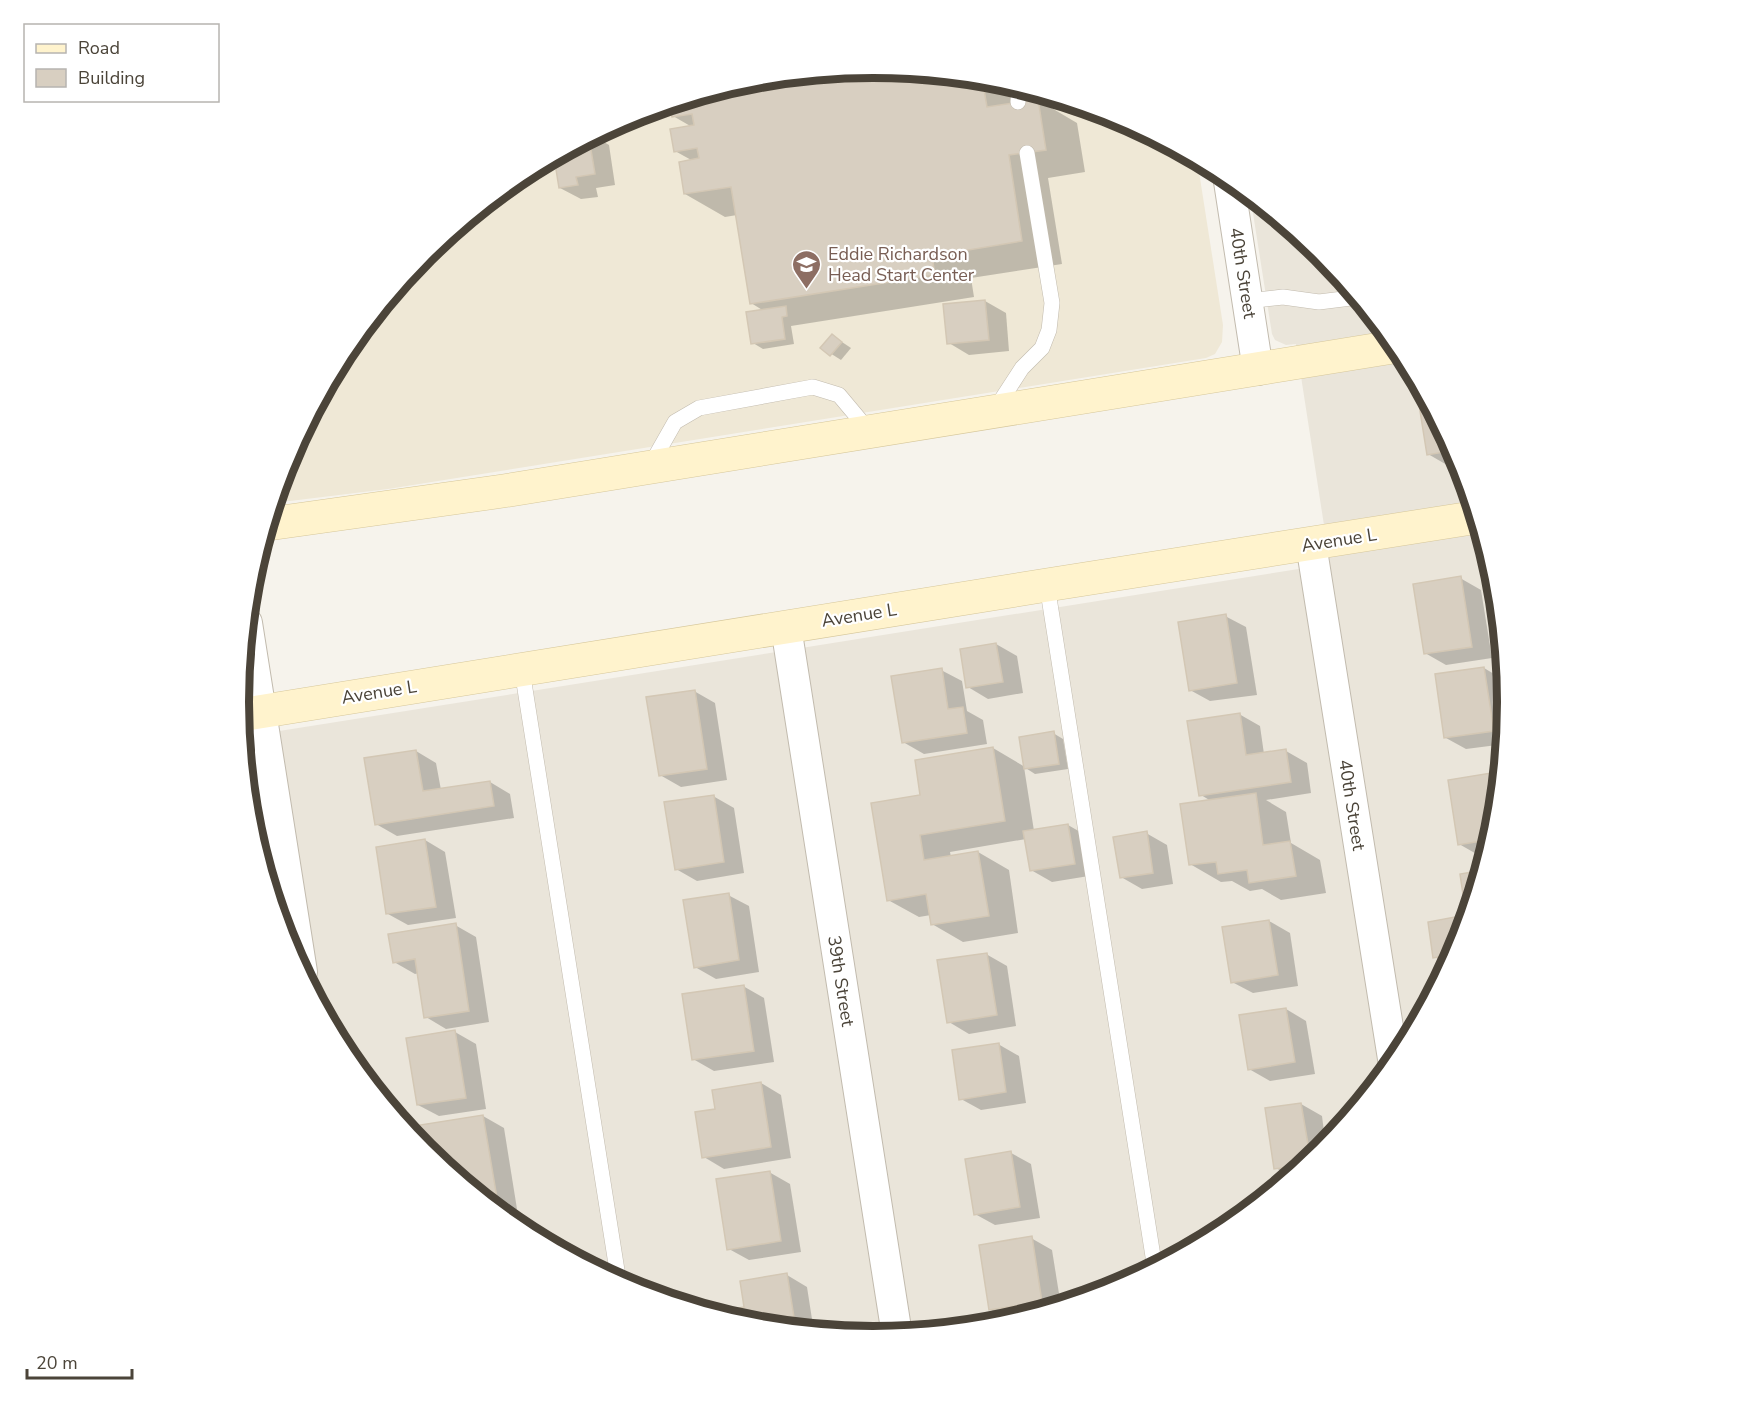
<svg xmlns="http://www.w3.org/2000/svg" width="1748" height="1405" viewBox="0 0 1748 1405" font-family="'Nunito Sans',sans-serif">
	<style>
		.residential { fill: #eae5da }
		.education { fill: #efe8d6 }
		.shadow { fill: #0003 }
		.building { fill: #d8cfc1; stroke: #d3c7b4; stroke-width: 1.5 }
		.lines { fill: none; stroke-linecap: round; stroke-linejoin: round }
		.lane-casing { stroke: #c2bbae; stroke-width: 16 }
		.street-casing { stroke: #c2bbae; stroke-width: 32 }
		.secondary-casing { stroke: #d6c79b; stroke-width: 34 }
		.lane { stroke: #fff; stroke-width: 15 }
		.street { stroke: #fff; stroke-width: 30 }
		.secondary { stroke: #fff3cd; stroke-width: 33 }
		.labels { text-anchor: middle; stroke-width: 4.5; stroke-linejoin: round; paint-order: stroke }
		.education-label { font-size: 18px; fill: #785e54; stroke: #fff; text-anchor: start }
		.street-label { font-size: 18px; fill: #4b4439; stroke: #fff }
		.rim { fill: none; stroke: #4b4439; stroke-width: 8 }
	</style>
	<rect width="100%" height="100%" fill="#f6f3ec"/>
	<polygon class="residential" points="1250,194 1323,254 1402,350 1461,460 1497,579 1509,703 1497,827 1461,946 1402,1056 1323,1152 1226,1231 1117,1289 998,1325 874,1337 750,1325 631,1289 521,1230 425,1151 346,1055 287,945 251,826 242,737 1330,564 1296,344 1286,345 1275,340 1272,334"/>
	<polygon class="education" points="874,68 998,80 1117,116 1197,159 1223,325 1222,342 1215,354 1206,358 388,489 290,501 275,500 287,459 346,349 425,253 522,174 631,116 750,80"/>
	<g class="shadow">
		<polygon points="874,68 998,80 1019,86 1022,103 1038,100 1077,123 1085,172 1048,178 1062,264 971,278 974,297 791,326 794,344 763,349 753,343 764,311 751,303 737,215 725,217 685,194 693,161 675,151 692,127 673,116 671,104 750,80"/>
		<polygon points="594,136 609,145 615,185 596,188 598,197 581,199 560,188 555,156"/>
		<polygon points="985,301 1006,313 1009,351 969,355 949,343"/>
		<polygon points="833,336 851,348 841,360 822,348"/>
		<polygon points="1425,393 1461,460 1464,471 1459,472 1428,454 1418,394"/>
		<polygon points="1460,578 1481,590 1492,658 1446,665 1425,653"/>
		<polygon points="1225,616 1246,627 1257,695 1210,701 1190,690"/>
		<polygon points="996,644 1017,656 1023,693 988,699 968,687"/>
		<polygon points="1484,668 1504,680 1508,709 1505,744 1466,749 1446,738"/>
		<polygon points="941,670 962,681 967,711 983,720 987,744 924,754 903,742"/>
		<polygon points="694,691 715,703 727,780 681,787 660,775"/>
		<polygon points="1239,714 1260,726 1264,754 1286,751 1307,763 1311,793 1266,800 1286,812 1291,843 1320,860 1326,893 1281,900 1262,889 1250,891 1232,881 1221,882 1190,864 1211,801 1201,795"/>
		<polygon points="1053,733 1063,739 1068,769 1035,774 1024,767 1034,831 1068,825 1089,837 1095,875 1052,882 1031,870 1026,839 950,852 951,857 978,852 1009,870 1018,933 963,942 932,924 931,915 919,917 888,900 922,796 993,748 1025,767"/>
		<polygon points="416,751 436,763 441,790 490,782 510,794 514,818 397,836 376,824"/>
		<polygon points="1497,773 1502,776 1497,827 1488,854 1480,856 1459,844"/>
		<polygon points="713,796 734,808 744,873 697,881 676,869"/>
		<polygon points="1146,833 1167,845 1173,884 1142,889 1121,877"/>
		<polygon points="425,840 445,852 456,918 408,925 388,914"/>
		<polygon points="1483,871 1461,946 1450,966 1435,957 1468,917"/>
		<polygon points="728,895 749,906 759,972 716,979 695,967"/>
		<polygon points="1269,921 1290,933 1298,986 1253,993 1232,982"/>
		<polygon points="455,925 476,937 489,1022 446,1029 426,1017 419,973 415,974 394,962"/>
		<polygon points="986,954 1007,966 1016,1026 969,1034 949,1022"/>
		<polygon points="743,986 764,998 774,1062 714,1071 693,1059"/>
		<polygon points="1286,1009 1306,1021 1315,1074 1270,1081 1249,1069"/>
		<polygon points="455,1032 476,1044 486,1109 439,1116 418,1105"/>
		<polygon points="998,1044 1019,1056 1026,1103 981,1110 961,1099"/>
		<polygon points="761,1083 781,1095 791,1158 724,1169 704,1157 716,1110"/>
		<polygon points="1301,1104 1322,1116 1326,1147 1291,1177 1276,1168"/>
		<polygon points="483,1116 504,1128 517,1209 499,1212 426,1152 422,1126"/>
		<polygon points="1011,1153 1031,1164 1040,1218 995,1225 975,1214"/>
		<polygon points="769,1172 790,1184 801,1252 749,1260 729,1249"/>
		<polygon points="1031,1238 1052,1250 1061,1306 1011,1321 991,1310"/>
		<polygon points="787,1275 807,1287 814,1332 750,1325 725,1318 724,1312 746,1308"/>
	</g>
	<g class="building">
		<polygon points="874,68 982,78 987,107 1038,99 1046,150 1009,155 1022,241 932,256 935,275 750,304 731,187 684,194 679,162 699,158 697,148 674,152 670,129 694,125 692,114 672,117 670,104 750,80"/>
		<polygon points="589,138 595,174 576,177 578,185 559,188 554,157"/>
		<polygon points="985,300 989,340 947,344 943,304"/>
		<polygon points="786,306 787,316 782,317 785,339 751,344 746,312"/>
		<polygon points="832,334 842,342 830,356 820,348"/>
		<polygon points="1424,391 1456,450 1427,455 1417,392"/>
		<polygon points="1461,576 1472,647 1424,654 1413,584"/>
		<polygon points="1226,614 1237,683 1189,691 1178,622"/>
		<polygon points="996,643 1003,682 966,688 960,649"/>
		<polygon points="1484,667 1494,731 1444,738 1435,674"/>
		<polygon points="942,668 948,709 963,707 967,733 902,743 891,676"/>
		<polygon points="695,690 707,769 659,776 646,697"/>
		<polygon points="1240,713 1246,755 1286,749 1291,782 1199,796 1187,721"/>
		<polygon points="1054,731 1059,764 1024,769 1019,737"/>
		<polygon points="993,747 1005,821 920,835 924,860 978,851 989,916 931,925 926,894 887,901 871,803 920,795 915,760"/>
		<polygon points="416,750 423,791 490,781 494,806 375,825 364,758"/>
		<polygon points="1497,772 1500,792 1497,827 1493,839 1458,845 1448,780"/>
		<polygon points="1256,793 1263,845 1290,841 1296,876 1249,883 1247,870 1218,874 1216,862 1189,865 1180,804"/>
		<polygon points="714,795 724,862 675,870 664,802"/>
		<polygon points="1068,824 1075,864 1030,871 1023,831"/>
		<polygon points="1147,831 1153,873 1120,878 1113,837"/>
		<polygon points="425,839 436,907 386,914 376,847"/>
		<polygon points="1484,870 1461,946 1456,954 1433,958 1428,922 1466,915 1460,874"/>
		<polygon points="729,893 739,960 694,968 683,900"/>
		<polygon points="1269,920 1278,975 1231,983 1222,927"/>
		<polygon points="456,923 469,1011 424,1018 415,959 393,963 388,934"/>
		<polygon points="987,953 997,1015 947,1023 937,960"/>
		<polygon points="744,985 754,1051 692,1060 682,994"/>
		<polygon points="1286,1008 1295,1062 1248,1070 1239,1015"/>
		<polygon points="455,1030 466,1098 417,1105 406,1038"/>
		<polygon points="999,1043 1006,1092 959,1100 952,1050"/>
		<polygon points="761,1082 771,1147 702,1158 695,1112 715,1109 712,1090"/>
		<polygon points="1301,1103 1311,1162 1308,1164 1274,1169 1265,1108"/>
		<polygon points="483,1115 497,1198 484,1200 425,1151 420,1125"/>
		<polygon points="1011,1151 1020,1207 974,1215 965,1159"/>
		<polygon points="770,1171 781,1241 727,1250 716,1179"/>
		<polygon points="1032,1236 1042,1302 989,1310 979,1245"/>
		<polygon points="787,1273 796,1330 750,1325 723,1317 722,1311 744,1307 740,1281"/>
	</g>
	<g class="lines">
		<defs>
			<g id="lane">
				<polyline points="1018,102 1019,86"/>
				<polyline points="1247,301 1283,297 1319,302 1359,297"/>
				<polyline points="994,411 1022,368 1042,348 1049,330 1052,303 1027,153"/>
				<polyline points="650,466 675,422 699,408 813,387 839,395 870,432"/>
				<polyline points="1047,585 1155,1269"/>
				<polyline points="522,670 619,1283"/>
			</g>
			<g id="street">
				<polyline points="1228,175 1258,370"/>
				<polyline points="1311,544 1394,1065"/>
				<polyline points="247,623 302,972"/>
				<polyline points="786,627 897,1335"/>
			</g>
			<g id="secondary">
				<polyline points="268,524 503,491 1399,346"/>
				<polyline points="240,715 1047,585 1478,517"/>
			</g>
		</defs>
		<use href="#lane" class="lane-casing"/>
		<use href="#street" class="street-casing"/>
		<use href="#secondary" class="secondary-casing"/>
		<use href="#lane" class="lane"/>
		<use href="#street" class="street"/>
		<use href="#secondary" class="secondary"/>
	</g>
	<defs>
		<symbol id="school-pin" viewBox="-11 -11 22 30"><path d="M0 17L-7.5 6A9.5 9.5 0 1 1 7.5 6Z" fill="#8d6e63" stroke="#fff"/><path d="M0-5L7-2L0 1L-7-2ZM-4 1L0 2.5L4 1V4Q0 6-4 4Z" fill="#fff"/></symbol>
	</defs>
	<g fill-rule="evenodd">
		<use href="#school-pin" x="790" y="248" width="33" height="45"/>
	</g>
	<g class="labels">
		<g class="education-label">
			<text x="828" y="260">Eddie Richardson<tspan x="828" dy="21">Head Start Center</tspan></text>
		</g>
		<g class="street-label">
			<text transform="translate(1243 273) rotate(81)" y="6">40th Street</text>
			<text transform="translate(1339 540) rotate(-9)" y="6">Avenue L</text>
			<text transform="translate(859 615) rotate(-9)" y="6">Avenue L</text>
			<text transform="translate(379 692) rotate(-9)" y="6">Avenue L</text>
			<text transform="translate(1352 805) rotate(81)" y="6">40th Street</text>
			<text transform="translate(841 981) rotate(81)" y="6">39th Street</text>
		</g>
	</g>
	<path d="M0 0H1748V1405H0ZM249 702a624 624 0 1 1 1248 0a624 624 0 1 1-1248 0Z" fill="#fff" fill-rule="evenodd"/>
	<path class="rim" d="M249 702a624 624 0 1 1 1248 0a624 624 0 1 1-1248 0Z"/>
	<rect x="24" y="24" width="195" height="78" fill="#ffffff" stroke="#b7b4b0" stroke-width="1.5"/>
	<rect x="36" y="44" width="30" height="9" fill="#fff3cd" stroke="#b7b4b0" stroke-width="1.5"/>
	<text x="78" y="54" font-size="18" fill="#4b4439">Road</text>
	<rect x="36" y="69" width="30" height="18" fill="#d8cfc1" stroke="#b7b4b0" stroke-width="1.5"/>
	<text x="78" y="84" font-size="18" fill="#4b4439">Building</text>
	<path d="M27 1369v9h105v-9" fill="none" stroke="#4b4439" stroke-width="3"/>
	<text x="36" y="1369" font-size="18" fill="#4b4439" stroke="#ffffff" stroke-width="4.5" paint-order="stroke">20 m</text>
</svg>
